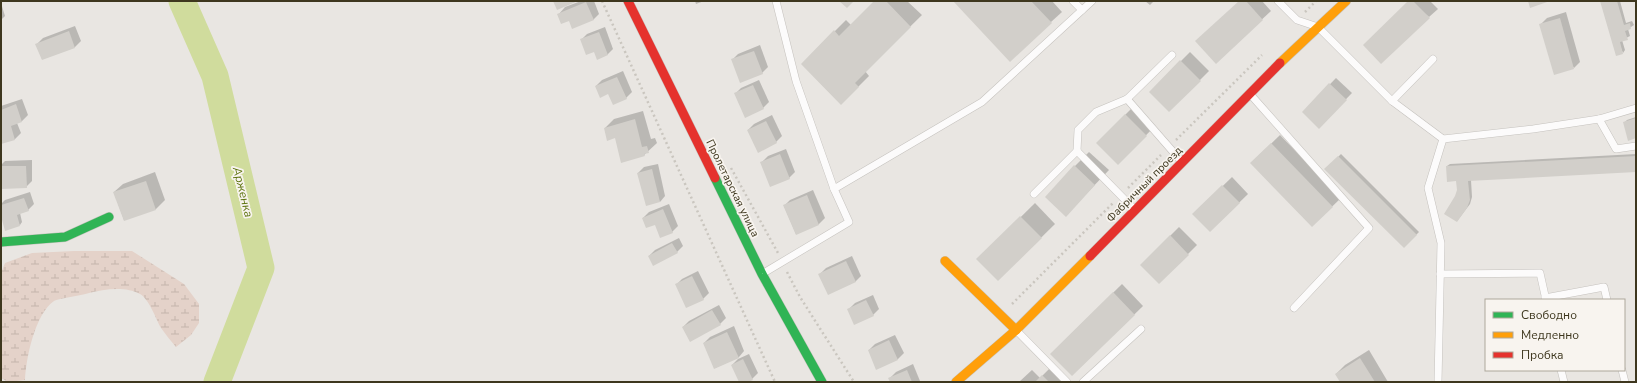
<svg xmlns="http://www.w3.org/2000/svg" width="1637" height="383" viewBox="0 0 1637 383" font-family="'Nunito Sans',sans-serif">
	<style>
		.wetland { fill: url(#wetland-marsh) }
		.shadow { fill: #0003 }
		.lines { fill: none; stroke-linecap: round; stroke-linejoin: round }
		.river { stroke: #d0dc9d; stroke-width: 27 }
		.building { fill: #d2cfca }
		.lane-casing { stroke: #c5c2be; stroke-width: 8 }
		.fast-casing { stroke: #c5c2bc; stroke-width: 10 }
		.slow-casing { stroke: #c5c2bc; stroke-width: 10 }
		.jam-casing { stroke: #c5c2bc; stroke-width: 10 }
		.path { stroke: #cac6bf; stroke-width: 2.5; stroke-dasharray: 2 3; stroke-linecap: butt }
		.lane { stroke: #fcfbfb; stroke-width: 7 }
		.fast { stroke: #30b455; stroke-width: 9 }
		.slow { stroke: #ff9f0a; stroke-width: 9 }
		.jam { stroke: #e5322d; stroke-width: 9 }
		.labels { text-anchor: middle; stroke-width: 3.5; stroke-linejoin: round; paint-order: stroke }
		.street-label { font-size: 11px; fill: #3e371e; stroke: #f8f4ef }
		.water-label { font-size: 12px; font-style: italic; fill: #5f7511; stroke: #f8f4ef }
	</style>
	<defs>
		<pattern id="wetland-marsh" width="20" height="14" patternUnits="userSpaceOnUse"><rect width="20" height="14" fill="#e4d2c9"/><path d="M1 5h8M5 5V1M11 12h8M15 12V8" fill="none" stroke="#c5b5ac"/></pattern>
	</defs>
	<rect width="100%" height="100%" fill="#e9e6e2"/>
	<path class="wetland" d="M74,251H132L184,284L199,304V323L191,335L176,347C171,341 166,335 161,328C156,319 149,299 140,294C126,286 104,289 89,293C81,296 59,298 54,301C35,314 26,358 25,380L8,382L1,378V273L5,263L32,253Z"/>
	<g class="shadow">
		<polygon points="581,1 594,1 599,14 593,20 559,14 565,7"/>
		<polygon points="695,1 704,1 696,4"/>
		<polygon points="876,1 907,1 922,15 865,71 869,76 841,104 802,64 846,20 851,25"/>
		<polygon points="954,1 1052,1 1062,12 1051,22"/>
		<polygon points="1145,1 1154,1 1150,5"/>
		<polygon points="1240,1 1262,1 1271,11 1216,62"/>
		<polygon points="1409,1 1430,1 1438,9 1429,17"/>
		<polygon points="1601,1 1620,1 1626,23 1632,21 1634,25 1628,29 1630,36 1622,40 1625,50 1623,53"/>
		<polygon points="1,3 5,16 1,20"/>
		<polygon points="1566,12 1580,62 1574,68 1541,24 1547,18"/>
		<polygon points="75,26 81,41 75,47 42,59 37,44 43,38"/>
		<polygon points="605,27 613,49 607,55 594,50 581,40 587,34"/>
		<polygon points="760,45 768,67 762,73 732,60 738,54"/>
		<polygon points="1190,52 1209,71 1169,111 1150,92"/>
		<polygon points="623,71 632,92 626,98 609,93 596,86 602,80"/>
		<polygon points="1336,78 1352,93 1319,127 1303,112"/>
		<polygon points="759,80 769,102 763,108 735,94 741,88"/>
		<polygon points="22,99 28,115 22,121 17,123 21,133 15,139 1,143 1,106"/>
		<polygon points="1134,106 1155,126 1118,164 1097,143"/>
		<polygon points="643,111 651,139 655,138 657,143 644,155 615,137 605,128 614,119"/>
		<polygon points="772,115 782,136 776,142 748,130 754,124"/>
		<polygon points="1636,117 1636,137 1624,123 1627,120"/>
		<polygon points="1280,135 1341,198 1312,226 1251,163"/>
		<polygon points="786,149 795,172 789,178 762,162 768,156"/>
		<polygon points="1089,152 1109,170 1066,215 1075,166"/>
		<polygon points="1341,154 1419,232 1404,247 1326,169"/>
		<polygon points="1636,154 1636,171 1471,180 1472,197 1470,204 1457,221 1457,180 1447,166 1450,164"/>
		<polygon points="32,160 32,181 26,187 1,188 1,165 5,161"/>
		<polygon points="658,164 665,196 660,202 638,173 644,167"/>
		<polygon points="155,172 165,200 156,209 124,220 114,192 123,184"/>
		<polygon points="1232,177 1248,194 1210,231 1194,214"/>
		<polygon points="813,190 825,218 819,224 796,234 784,206 790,200"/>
		<polygon points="30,192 34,204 28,210 20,213 22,222 20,225 1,213 1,204 5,200"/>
		<polygon points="1035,203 1055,224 998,280 978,259"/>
		<polygon points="669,204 678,226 672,232 643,218 649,212"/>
		<polygon points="1179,227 1197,245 1159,283 1141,265"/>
		<polygon points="679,238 683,246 677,252 649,256 655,250"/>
		<polygon points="852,256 861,276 855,282 820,274 826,268"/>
		<polygon points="698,271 709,293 703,299 676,285 682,279"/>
		<polygon points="1122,284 1143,306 1072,375 1051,354"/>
		<polygon points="873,295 879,309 873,315 849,309 855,303"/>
		<polygon points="719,305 726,318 720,324 683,327 689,321"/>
		<polygon points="734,326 744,351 739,357 715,368 704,343 710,337"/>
		<polygon points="895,335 904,353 898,359 877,368 869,350 875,344"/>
		<polygon points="1369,350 1388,382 1341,382 1336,374 1345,365"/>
		<polygon points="749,354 758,373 752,379 745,382 740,382 732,365 738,359"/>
		<polygon points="913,364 920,381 919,382 891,382 890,378 896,372"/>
		<polygon points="1051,367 1066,382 1019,382 1032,370 1040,378"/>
	</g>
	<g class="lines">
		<polyline class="river" points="182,1 215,76 261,268 217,382"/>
	</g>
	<g class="building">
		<polygon points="553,1 578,1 557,10"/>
		<polygon points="839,1 854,1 847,8"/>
		<polygon points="874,1 886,1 911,27 855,83 859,87 841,105 801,64 834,30 839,36"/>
		<polygon points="953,1 1031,1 1052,23 1010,62"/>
		<polygon points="1239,1 1246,1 1263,20 1216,64 1195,41"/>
		<polygon points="1408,1 1413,1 1430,18 1381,64 1363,45"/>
		<polygon points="1528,1 1550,1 1530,8"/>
		<polygon points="1600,1 1617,1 1624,25 1630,23 1631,29 1625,31 1628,40 1620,42 1623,54 1616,56"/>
		<polygon points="586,2 594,20 572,29 569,21 561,24 557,14"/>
		<polygon points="1560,18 1574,69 1554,75 1539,24"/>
		<polygon points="69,31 75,48 42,60 35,44"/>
		<polygon points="599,32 608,55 597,60 594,52 586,55 580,39"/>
		<polygon points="754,51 763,74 740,83 731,59"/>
		<polygon points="1180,60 1201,81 1169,112 1149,92"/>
		<polygon points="617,77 627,99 613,105 608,94 600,98 595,86"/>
		<polygon points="1329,83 1347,100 1319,129 1302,112"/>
		<polygon points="753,85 764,109 745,118 734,93"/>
		<polygon points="16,104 22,122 11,126 15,140 1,144 1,110"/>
		<polygon points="1125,114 1147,136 1118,165 1096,143"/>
		<polygon points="1636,118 1636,138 1628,141 1623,122"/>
		<polygon points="635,119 642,147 647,146 649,153 644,154 645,156 621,163 615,138 607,141 604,128"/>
		<polygon points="766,121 777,143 758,153 747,130"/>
		<polygon points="1271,143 1333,207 1312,227 1250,163"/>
		<polygon points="780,154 790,179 770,187 760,162"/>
		<polygon points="1338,156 1417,235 1404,248 1324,169"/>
		<polygon points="1636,156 1636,172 1468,181 1470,200 1467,208 1457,222 1444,214 1455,196 1457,190 1456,181 1447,182 1446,166"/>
		<polygon points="1074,165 1095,185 1066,217 1045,197"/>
		<polygon points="1,166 26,166 27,188 1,189"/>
		<polygon points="652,169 660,202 646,206 637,173"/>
		<polygon points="146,181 156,210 124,221 113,192"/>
		<polygon points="1222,185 1240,203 1210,232 1192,214"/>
		<polygon points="807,195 819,225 796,235 783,205"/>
		<polygon points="24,198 29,211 17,215 20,226 5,231 1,216 1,205"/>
		<polygon points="663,209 673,233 660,238 655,225 646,228 642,218"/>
		<polygon points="1020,216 1042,238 998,281 976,259"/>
		<polygon points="1170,235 1189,255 1159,284 1140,265"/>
		<polygon points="672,243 678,253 653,266 648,256"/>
		<polygon points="846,261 856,282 828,295 818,274"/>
		<polygon points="692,276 704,300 686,308 675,284"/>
		<polygon points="1113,292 1135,315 1072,376 1050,354"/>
		<polygon points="866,300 874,316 854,325 847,309"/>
		<polygon points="712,310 721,325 690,342 682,327"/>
		<polygon points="727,332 739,358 714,369 703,343"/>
		<polygon points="889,340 898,360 876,370 868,350"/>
		<polygon points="1360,358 1375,382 1340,382 1335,374"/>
		<polygon points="743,359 753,380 748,382 739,382 731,365"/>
		<polygon points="907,370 912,382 890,382 888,378"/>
		<polygon points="1042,375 1049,382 1035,382"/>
	</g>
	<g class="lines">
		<defs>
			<g id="lane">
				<polyline points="776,1 796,81 834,189"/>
				<polyline points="1073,1 1082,10"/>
				<polyline points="1278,1 1297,20 1318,27 1392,101 1443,139"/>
				<polyline points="1250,94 1369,228 1294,308"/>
				<polyline points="1127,99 1182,162"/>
				<polyline points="1392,101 1433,59"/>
				<polyline points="1599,119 1616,149 1636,146"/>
				<polyline points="1077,151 1135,210"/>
				<polyline points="1034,194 1077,151 1078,130 1096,112 1127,99 1172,55"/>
				<polyline points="762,274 849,222 834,189 982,102 1092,1"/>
				<polyline points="1440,274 1540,273 1546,300"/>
				<polyline points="1545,298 1604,287 1607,300"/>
				<polyline points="1017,331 1067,382"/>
				<polyline points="1561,370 1564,382"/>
				<polyline points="1622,370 1625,382"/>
				<polyline points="1083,382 1141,329"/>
				<polyline points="1438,382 1441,243 1428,188 1443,139 1533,129 1599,119 1636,108"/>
			</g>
			<g id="fast">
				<polyline points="715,178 762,274 822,382"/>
				<polyline points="1,242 65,237 109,217"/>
			</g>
			<g id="slow">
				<polyline points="1280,63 1346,1"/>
				<polyline points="945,261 1016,330"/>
				<polyline points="956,382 1016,330 1090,256"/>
			</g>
			<g id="jam">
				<polyline points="628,1 715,178"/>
				<polyline points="1090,256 1280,63"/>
			</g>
		</defs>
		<use href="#lane" class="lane-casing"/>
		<use href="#fast" class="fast-casing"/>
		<use href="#slow" class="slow-casing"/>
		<use href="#jam" class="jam-casing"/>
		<g class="path">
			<polyline points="602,1 775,382"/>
			<polyline points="1305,12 1316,1"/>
			<polyline points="1176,140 1262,55"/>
			<polyline points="731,168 778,253"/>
			<polyline points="1128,188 1161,155"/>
			<polyline points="787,272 800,297 854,382"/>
			<polyline points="1012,304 1113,203"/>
		</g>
		<use href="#lane" class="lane"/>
		<use href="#fast" class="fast"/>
		<use href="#slow" class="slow"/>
		<use href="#jam" class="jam"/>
	</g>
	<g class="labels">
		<g class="street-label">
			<text transform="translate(1144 184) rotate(-45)" y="4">Фабричный проезд</text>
			<text transform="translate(733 188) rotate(64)" y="4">Пролетарская улица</text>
		</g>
		<g class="water-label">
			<text transform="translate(243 192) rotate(76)" y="4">Арженка</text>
		</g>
	</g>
	<rect width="1637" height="383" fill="none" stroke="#3e371e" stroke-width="4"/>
	<rect x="1485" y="299" width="140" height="72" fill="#f8f4ef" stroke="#aea89b"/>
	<rect x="1493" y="312" width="20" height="6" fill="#30b455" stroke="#aea89b"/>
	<text x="1521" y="319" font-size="12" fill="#3e371e">Свободно</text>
	<rect x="1493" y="332" width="20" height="6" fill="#ff9f0a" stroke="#aea89b"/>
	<text x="1521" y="339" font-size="12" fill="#3e371e">Медленно</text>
	<rect x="1493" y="352" width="20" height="6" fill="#e5322d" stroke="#aea89b"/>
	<text x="1521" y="359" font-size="12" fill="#3e371e">Пробка</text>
</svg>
